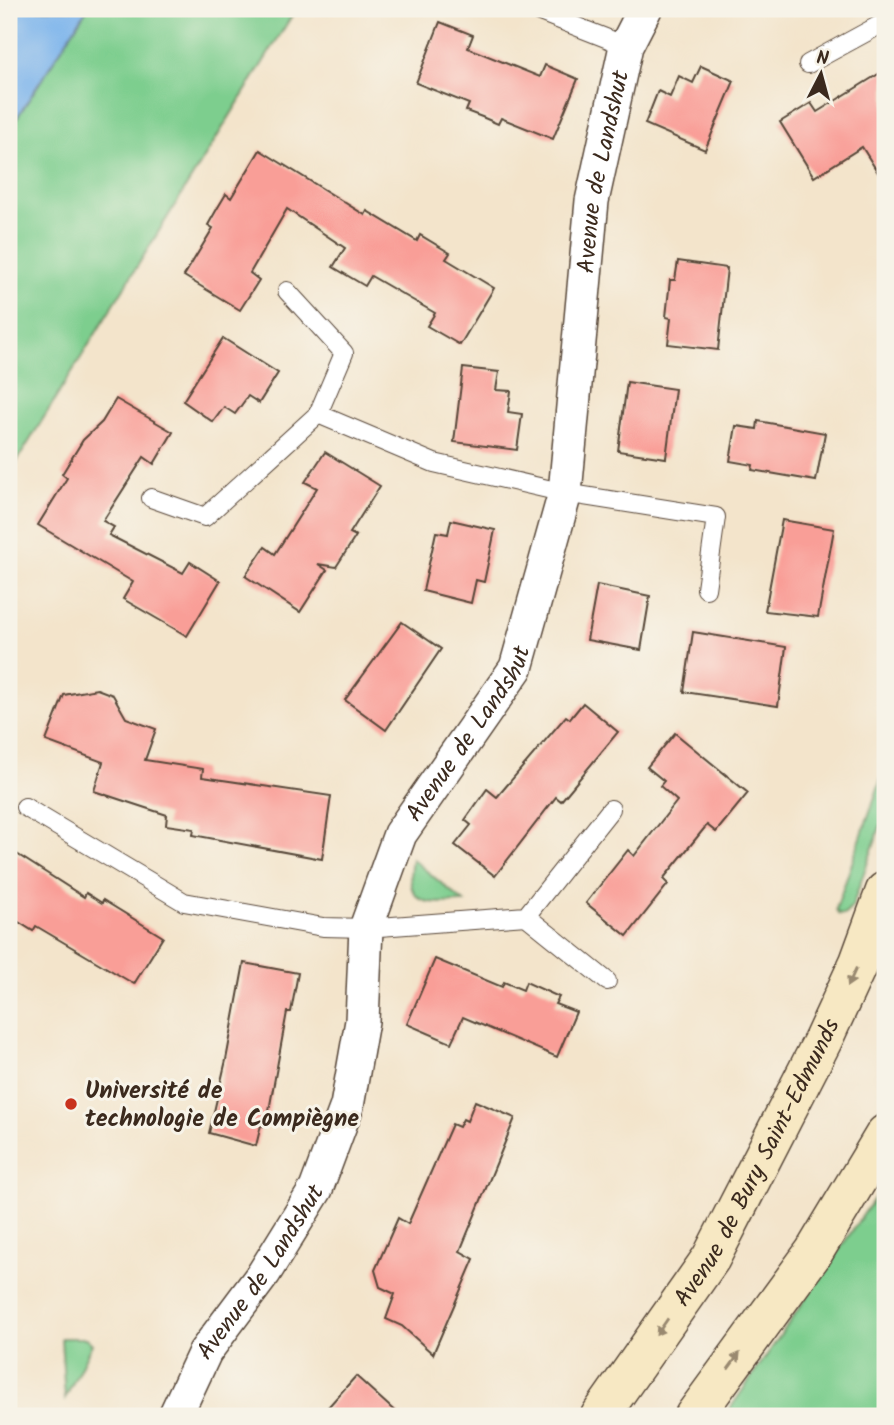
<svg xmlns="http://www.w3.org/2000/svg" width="894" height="1425" viewBox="0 0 894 1425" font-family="Kalam,sans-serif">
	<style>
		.green { fill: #7dce8e; stroke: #5c7c56; stroke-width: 2 }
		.water { fill: #7cb4ec; stroke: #5c6f85; stroke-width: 2 }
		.building { fill: #f99e97 }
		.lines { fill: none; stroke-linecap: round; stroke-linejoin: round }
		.lane-casing { stroke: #574638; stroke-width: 20 }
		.street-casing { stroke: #574638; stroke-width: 36 }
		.secondary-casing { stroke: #574638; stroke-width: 41 }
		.lane { stroke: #fff; stroke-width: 18 }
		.street { stroke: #fff; stroke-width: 33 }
		.secondary { stroke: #f7e8c3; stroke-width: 38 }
		.oneway { fill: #998970 }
		.poi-dot { fill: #c8321e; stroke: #f7f3e8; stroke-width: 2.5 }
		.labels { text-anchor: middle; stroke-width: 6; stroke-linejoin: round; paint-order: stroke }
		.street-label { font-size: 24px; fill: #3b2a1e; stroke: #f7f3e8 }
		.poi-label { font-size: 24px; font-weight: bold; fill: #3b2a1e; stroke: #f7f3e8; text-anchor: start }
	</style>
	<rect width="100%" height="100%" fill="#f7f3e8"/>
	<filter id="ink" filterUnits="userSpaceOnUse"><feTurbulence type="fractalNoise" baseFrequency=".0143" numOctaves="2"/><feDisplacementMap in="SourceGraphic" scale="14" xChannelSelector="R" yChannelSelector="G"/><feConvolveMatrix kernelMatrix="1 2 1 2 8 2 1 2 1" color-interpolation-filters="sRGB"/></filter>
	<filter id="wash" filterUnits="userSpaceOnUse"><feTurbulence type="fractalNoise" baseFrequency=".00686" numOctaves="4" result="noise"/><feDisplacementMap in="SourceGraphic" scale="28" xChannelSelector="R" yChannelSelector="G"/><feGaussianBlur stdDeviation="1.57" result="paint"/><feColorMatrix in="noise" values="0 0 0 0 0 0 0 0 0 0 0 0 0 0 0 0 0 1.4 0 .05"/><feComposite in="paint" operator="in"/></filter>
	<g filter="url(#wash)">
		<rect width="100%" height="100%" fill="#f3e4cb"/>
		<g class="green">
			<polygon points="87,9 296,9 9,474 9,130"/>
			<polygon points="885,768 885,813 852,907 844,915 838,914 836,909"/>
			<path d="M412,859L464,902C425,904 404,906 412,859Z"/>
			<polygon points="885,1183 885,1416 725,1416"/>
			<polygon points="61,1338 86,1338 92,1344 65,1399"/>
		</g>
		<polygon class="water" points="9,9 87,9 9,130"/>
		<g id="blocks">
			<g class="building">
				<polygon points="440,22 473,35 468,48 540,77 545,65 578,79 553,139 501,118 498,124 482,117 466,111 469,104 416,83"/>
				<polygon points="701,66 734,81 705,150 645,124 658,91 670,97 679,76 693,83"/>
				<polygon points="885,70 885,184 862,147 814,177 780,122 811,103 817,112"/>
				<polygon points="260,150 365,215 367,211 417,241 420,235 450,253 446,259 494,288 460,345 427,326 435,313 371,276 365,286 333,267 345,248 287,209 250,273 259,280 240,310 184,276 213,228 208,225 217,209 226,194 231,198"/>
				<polygon points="678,261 727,268 718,350 668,344 671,318 666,317 670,280 675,280"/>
				<polygon points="223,338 278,373 259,403 248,396 235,414 224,407 213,422 183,401"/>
				<polygon points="463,368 499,372 496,390 511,391 508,412 522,414 517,450 454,442"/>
				<polygon points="627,382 675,389 666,458 618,451"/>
				<polygon points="116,399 173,432 154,464 144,457 103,521 114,527 109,535 183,573 190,562 220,581 187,636 123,599 133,582 38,525 67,478 62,474 83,440 102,422"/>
				<polygon points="758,421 825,433 816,481 752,470 753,465 730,461 736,426 757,429"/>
				<polygon points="325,452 380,486 350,533 356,536 336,567 318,564 327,570 300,612 245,576 265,547 275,554 317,488 305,482"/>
				<polygon points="451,520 495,530 484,582 476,580 471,603 423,591 436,532 448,534"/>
				<polygon points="782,520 834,529 818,617 765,611"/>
				<polygon points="597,585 650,596 641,650 587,640"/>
				<polygon points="402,622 441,649 386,730 345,700"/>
				<polygon points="693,632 786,647 778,706 684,692"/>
				<polygon points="97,689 113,695 126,718 156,729 145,760 203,769 202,777 331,796 322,859 193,835 194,829 166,825 167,815 94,791 103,762 46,741 64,695"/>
				<polygon points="583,703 618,732 561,801 556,797 495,876 455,845 471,825 465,820 487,789 497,797 566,716 570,719"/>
				<polygon points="675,733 748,793 716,832 707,825 663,879 668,884 627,936 586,903 628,850 634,856 677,801 660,786 664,781 647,767"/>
				<polygon points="9,849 84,897 86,893 102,903 103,900 163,937 134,984 36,926 33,931 9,916"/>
				<polygon points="435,959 502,987 504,982 523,990 526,982 559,997 555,1004 576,1012 557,1057 463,1017 451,1043 407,1024"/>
				<polygon points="244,963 298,973 291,1012 287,1012 266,1127 261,1125 256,1146 209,1133 226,1060"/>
				<polygon points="475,1101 515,1118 460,1251 474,1259 433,1354 402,1326 386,1319 395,1294 380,1287 375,1270 398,1218 408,1224 452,1124 459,1127 463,1119 467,1121"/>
				<polygon points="356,1376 400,1416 320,1416"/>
			</g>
		</g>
	</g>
	<g filter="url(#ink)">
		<use href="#blocks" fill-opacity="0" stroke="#574638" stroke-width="2"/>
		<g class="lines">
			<defs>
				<g id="lane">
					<polyline points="532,9 626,46"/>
					<polyline points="808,64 885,22"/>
					<polyline points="287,291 344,353 318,414 434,463 565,493 716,517 706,589"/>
					<polyline points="151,498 205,517 318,414"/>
					<polyline points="25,807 184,902 323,927 366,928 526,916 611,809"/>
					<polyline points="526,916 607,981"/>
				</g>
				<g id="street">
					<path id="s1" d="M175,1416L205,1352L264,1273L316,1189L347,1106L362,1021L366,928L400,834L516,668L565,493L592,201L626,46L645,9"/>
				</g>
				<g id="secondary">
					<path id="s2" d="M600,1416L711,1258L823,1040L859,962L885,891"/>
					<polyline points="694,1416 814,1252 885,1134"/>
				</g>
			</defs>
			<use href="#lane" class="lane-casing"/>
			<use href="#street" class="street-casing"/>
			<use href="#secondary" class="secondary-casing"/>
			<use href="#lane" class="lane"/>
			<use href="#street" class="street"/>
			<use href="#secondary" class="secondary"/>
		</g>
		<defs><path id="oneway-solid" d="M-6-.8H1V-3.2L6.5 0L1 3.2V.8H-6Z" transform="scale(1.75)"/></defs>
		<g class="oneway">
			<use href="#oneway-solid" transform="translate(852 977) rotate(115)"/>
			<use href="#oneway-solid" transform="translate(662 1327) rotate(125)"/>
			<use href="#oneway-solid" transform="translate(734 1361) rotate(-54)"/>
		</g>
	</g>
	<circle class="poi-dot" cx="71" cy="1104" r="7"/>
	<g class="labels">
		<g class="street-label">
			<text dy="8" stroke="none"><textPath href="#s1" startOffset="1344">Avenue de Landshut</textPath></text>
			<text dy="8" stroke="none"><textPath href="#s1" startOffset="758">Avenue de Landshut</textPath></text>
			<text dy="8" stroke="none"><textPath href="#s2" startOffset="299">Avenue de Bury Saint-Edmunds</textPath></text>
			<text dy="8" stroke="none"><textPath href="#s1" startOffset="168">Avenue de Landshut</textPath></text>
		</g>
		<g class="poi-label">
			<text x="85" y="1098">Université de<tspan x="85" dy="28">technologie de Compiègne</tspan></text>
		</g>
	</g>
	<rect width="894" height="1425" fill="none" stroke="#f7f3e8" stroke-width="35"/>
	<g transform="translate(821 74) rotate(6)" stroke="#f7f3e8" stroke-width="5" paint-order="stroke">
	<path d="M0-5L12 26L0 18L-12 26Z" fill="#3b2a1e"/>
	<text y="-10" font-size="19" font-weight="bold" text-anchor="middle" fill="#3b2a1e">N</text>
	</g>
</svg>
